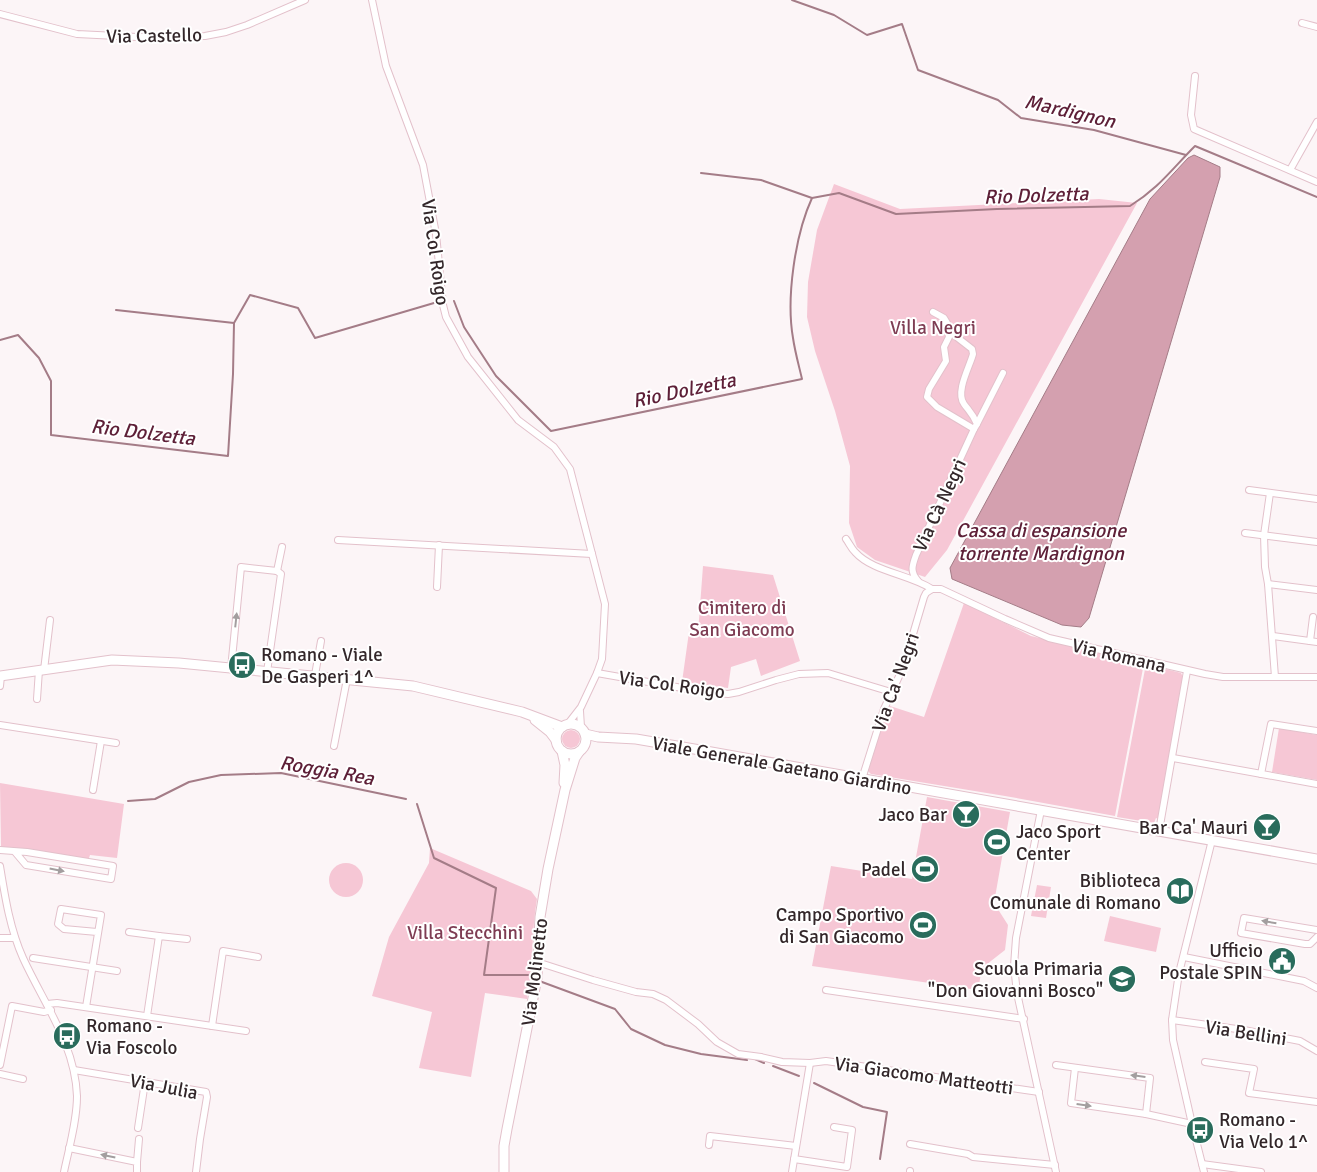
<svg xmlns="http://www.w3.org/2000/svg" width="1317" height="1172" viewBox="0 0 1317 1172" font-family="Signika,sans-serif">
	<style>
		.green { fill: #f6c7d5 }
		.water { fill: #d4a0af; stroke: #a47c87 }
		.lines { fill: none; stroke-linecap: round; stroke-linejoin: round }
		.stream { stroke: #a47c87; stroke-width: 2 }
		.minor-casing { stroke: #e3c1cb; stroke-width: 8 }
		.major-casing { stroke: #e3c1cb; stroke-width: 11 }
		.minor { stroke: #fff; stroke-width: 6 }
		.major { stroke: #fff; stroke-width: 9 }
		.oneway { fill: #a39e9f }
		.labels { text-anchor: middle; stroke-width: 4; stroke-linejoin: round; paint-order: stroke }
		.street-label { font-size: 19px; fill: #33272a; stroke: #fff }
		.park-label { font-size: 19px; fill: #7e3c53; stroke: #fff }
		.poi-label { font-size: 19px; fill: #33272a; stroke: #fff; text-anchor: end }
		.water-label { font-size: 20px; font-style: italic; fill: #5e2038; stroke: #fff }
	</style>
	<rect width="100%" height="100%" fill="#fcf5f7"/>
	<g class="green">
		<polygon points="834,184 900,209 1099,199 1137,203 947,550 925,577 875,560 857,547 849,523 850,466 835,411 815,351 807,317 808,282 817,230"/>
		<polygon points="703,566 773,575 800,661 761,676 756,659 731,667 728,688 682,682 689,632 698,633"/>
		<polygon points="964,603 1031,636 1144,663 1115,816 1005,796 871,774 868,771 888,707 890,706 924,717"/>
		<polygon points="1146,664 1181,673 1183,677 1158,819 1156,818 1154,823 1117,817"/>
		<polygon points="1279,728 1317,735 1317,780 1272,772"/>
		<circle cx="571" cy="739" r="9"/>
		<polygon points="0,783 124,804 117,858 90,855 88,861 1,847"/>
		<polygon points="927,797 1010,812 994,903 1008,925 1005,950 982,968 978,990 812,966 831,866 912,879"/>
		<path d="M430,848L531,891L537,899C531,932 534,966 527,999L485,993L471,1077L419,1068L432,1012L372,996L389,937L429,863Z"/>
		<circle cx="346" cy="880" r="17"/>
		<polygon points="1037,885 1051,887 1046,918 1031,916"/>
		<polygon points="1110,916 1161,928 1156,952 1104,941"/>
	</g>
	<polygon class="water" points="1194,155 1220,167 1220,177 1089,618 1081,627 1062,625 952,579 950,568 1150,199 1188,158"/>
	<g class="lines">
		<g class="stream">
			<polyline points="792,0 834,15 867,35 902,24 918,70 998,100 1021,118 1094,130 1186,155"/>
			<polyline points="701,173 761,180 812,198"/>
			<path d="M454,301L464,327L496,376L551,431L802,379C799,366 795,352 793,338C786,298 795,235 812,198L839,193L896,214L997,209L1130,206C1159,188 1172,169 1195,146L1317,197"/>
			<polyline points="116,310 234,323 250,295 298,308 315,338 434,303"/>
			<polyline points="0,340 18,335 39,358 51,381 51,435 228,456 233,374 234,323"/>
			<polyline points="128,801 155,799 189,782 221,775 281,773 406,799"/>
			<polyline points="417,804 434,858 496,888 484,975 528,975"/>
			<polyline points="542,982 615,1009 631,1029 665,1045 701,1054 747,1060"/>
			<polyline points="755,1059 764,1063"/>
			<polyline points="773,1066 799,1076"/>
			<polyline points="814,1083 863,1107 887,1112 880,1159"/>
		</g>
		<defs>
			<g id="minor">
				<polyline points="372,0 386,66 423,165 436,234 443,305 446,317 468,357 518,420 554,447 570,469 605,604 602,659 597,673 581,707 567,725"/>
				<polyline points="0,14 77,34 137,37 205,36 226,32 247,25 305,0"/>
				<polyline points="1302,23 1317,27"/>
				<polyline points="1195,76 1191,115 1194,129 1317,182"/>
				<polyline points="1290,170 1317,122"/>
				<path d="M949,328L954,335L972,349L973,354C970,366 955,392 964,404C969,411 973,414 977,424L974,429"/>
				<polyline points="977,424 1003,373"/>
				<polyline points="1249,490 1317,499"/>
				<polyline points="1270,493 1264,535 1265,567 1268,584 1275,677"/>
				<polyline points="1245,533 1317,542"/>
				<path d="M846,539C849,543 851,548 855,552C873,572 909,574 932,589"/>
				<polyline points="338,540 592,554"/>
				<polyline points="277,571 282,547"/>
				<path d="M918,581C910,572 912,566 916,555L974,429L937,407L927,397L929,389L946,361L944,347L949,337L947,323L944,318L933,312"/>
				<polyline points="1268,584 1317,590"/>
				<polyline points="437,587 439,545"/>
				<polyline points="1273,636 1317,642"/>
				<polyline points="1310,641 1313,617"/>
				<polyline points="231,669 241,567 277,571 281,574 267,672"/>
				<polyline points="44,670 50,620"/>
				<polyline points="597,673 705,692 728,694 739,692 776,680 799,674 828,673 891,692"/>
				<polyline points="315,675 321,641"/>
				<polyline points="0,686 1,676"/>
				<polyline points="37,699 39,670"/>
				<polyline points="580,711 581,727"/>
				<polyline points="0,725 116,743"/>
				<polyline points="334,746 347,679"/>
				<polyline points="1173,758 1317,784"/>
				<polyline points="1261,774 1271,724 1317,731"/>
				<polyline points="862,779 884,709 901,672 908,651 924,597 926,593 932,589 941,589 1005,619 1049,638 1205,674 1223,677 1317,677"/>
				<polyline points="93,790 101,741"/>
				<polyline points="1041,810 1016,938 1014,966 1017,993 1056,1172"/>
				<polyline points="1159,831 1187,671"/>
				<polyline points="0,850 27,852 113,866 111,879 26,865 15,852"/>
				<path d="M0,866C5,897 10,929 23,958C44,1004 75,1044 77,1096C77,1121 69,1148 64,1172"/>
				<polyline points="1317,930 1244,918 1241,933 1305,944 1310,944 1317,937"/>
				<polyline points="129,932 159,936"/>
				<polyline points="0,938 15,938"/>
				<polyline points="1184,957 1304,981 1317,988"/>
				<polyline points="33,958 117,971"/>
				<polyline points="537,962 593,980 636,992 653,994 666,1000 698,1024 717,1042 738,1054 761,1057 782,1062 810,1063 826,1061 1039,1092"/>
				<polyline points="826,990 1024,1019"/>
				<polyline points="47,1004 57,1003 246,1031"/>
				<polyline points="86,1007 101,915 61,909 58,924 64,929 97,932"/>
				<polyline points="147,1016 159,936 187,939"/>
				<polyline points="1172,1020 1244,1030 1300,1041 1317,1051"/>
				<polyline points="212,1026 223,951 258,957"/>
				<polyline points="1205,1062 1254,1069 1249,1093 1317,1102"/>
				<polyline points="0,1065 12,1006 44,1012 51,1010"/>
				<polyline points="1056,1065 1150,1078 1146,1114"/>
				<polyline points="1075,1068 1071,1103 1146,1114 1192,1124"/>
				<polyline points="74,1070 206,1092 207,1097 200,1139 196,1172"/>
				<polyline points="0,1074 23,1079"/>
				<polyline points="138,1128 145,1082"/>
				<polyline points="910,1144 968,1154 973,1157 1055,1165"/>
				<polyline points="709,1145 710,1136 796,1146"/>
				<polyline points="69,1148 137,1162 137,1172"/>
				<polyline points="794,1159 847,1167 852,1130 834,1127"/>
				<polyline points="137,1162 139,1139"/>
				<polyline points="1202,1164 1261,1172"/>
				<polyline points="792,1172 810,1063"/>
				<polyline points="910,1172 910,1171"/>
				<polyline points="1204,1172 1192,1124 1173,1040 1172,1020 1179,973 1212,840"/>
			</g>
			<g id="major">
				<polyline points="0,676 112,660 179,663 413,686 522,712 562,727"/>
				<polyline points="535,720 550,732 556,740"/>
				<circle cx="571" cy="739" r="15"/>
				<polyline points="585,734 598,737 636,739 700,750 1317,859"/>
				<polyline points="562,751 565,765 564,783"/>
				<polyline points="504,1172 504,1146 507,1129 537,978 540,917 548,869 565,790 575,758 579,752"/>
			</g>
		</defs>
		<use href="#minor" class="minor-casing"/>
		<use href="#major" class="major-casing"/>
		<use href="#minor" class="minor"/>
		<use href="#major" class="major"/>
	</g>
	<defs><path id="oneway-solid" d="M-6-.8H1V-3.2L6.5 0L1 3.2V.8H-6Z" transform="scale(1.25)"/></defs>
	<g class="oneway">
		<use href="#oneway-solid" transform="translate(236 620) rotate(-84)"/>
		<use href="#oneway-solid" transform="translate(57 870) rotate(11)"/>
		<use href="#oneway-solid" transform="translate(1269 922) rotate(-170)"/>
		<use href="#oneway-solid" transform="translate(1138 1076) rotate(-173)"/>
		<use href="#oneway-solid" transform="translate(1084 1105) rotate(8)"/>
		<use href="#oneway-solid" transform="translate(108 1156) rotate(-168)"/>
	</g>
	<defs>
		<symbol id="bus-disc" viewBox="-11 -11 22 22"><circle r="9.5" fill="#296c5c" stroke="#fff"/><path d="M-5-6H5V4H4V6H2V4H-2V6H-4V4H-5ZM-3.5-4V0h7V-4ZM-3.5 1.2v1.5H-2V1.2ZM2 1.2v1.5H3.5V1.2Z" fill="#fff"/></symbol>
		<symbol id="bar-disc" viewBox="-11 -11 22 22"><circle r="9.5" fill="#296c5c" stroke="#fff"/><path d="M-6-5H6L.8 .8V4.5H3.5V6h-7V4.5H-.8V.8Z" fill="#fff"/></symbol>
		<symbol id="stadium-disc" viewBox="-11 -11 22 22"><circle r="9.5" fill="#296c5c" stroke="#fff"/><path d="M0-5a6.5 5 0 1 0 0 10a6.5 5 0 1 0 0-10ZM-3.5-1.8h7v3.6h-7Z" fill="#fff"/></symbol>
		<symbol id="library-disc" viewBox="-11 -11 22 22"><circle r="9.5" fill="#296c5c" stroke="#fff"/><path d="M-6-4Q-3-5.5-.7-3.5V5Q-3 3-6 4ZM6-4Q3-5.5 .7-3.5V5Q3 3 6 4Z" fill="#fff"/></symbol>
		<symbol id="civic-disc" viewBox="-11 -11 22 22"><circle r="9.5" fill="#296c5c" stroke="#fff"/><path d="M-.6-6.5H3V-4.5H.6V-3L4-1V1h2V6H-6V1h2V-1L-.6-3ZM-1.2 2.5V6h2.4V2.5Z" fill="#fff"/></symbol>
		<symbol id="school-disc" viewBox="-11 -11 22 22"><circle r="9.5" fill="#296c5c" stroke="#fff"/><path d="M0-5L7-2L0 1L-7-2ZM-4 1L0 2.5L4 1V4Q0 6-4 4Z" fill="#fff"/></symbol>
	</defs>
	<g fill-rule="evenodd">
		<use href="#bus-disc" x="226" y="649" width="32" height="32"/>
		<use href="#bar-disc" x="950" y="798" width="32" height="32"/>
		<use href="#bar-disc" x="1251" y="811" width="32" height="32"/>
		<use href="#stadium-disc" x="981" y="826" width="32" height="32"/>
		<use href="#stadium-disc" x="909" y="853" width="32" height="32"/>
		<use href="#library-disc" x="1164" y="875" width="32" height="32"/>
		<use href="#stadium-disc" x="907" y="909" width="32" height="32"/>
		<use href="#civic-disc" x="1266" y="945" width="32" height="32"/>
		<use href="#school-disc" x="1106" y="963" width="32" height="32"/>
		<use href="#bus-disc" x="51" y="1020" width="32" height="32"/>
		<use href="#bus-disc" x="1184" y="1114" width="32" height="32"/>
	</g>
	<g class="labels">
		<g class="street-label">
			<text transform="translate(154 35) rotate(-1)" y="7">Via Castello</text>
			<text transform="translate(436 252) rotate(82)" y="7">Via Col Roigo</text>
			<text transform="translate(939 505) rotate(-65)" y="7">Via Cà Negri</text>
			<text transform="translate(1119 655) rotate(13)" y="7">Via Romana</text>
			<text transform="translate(895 682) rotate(-70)" y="7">Via Ca' Negri</text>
			<text transform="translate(672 684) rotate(8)" y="7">Via Col Roigo</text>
			<text transform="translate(782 765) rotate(10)" y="7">Viale Generale Gaetano Giardino</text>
			<text transform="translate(534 972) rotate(-83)" y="7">Via Molinetto</text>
			<text transform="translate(1246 1032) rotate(9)" y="7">Via Bellini</text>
			<text transform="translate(924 1075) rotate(8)" y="7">Via Giacomo Matteotti</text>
			<text transform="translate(164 1086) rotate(11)" y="7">Via Julia</text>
		</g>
		<g class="park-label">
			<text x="933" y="334">Villa Negri</text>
			<text x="742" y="614">Cimitero di<tspan x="742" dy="22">San Giacomo</tspan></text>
			<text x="465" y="939">Villa Stecchini</text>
		</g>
		<g class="poi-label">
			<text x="261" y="661" text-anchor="start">Romano - Viale<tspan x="261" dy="22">De Gasperi 1^</tspan></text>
			<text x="947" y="821">Jaco Bar</text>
			<text x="1248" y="834">Bar Ca' Mauri</text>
			<text x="1016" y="838" text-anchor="start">Jaco Sport<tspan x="1016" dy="22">Center</tspan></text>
			<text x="906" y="876">Padel</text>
			<text x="1161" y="887">Biblioteca<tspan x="1161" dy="22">Comunale di Romano</tspan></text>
			<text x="904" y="921">Campo Sportivo<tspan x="904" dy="22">di San Giacomo</tspan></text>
			<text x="1263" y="957">Ufficio<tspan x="1263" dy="22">Postale SPIN</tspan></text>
			<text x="1103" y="975">Scuola Primaria<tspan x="1103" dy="22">"Don Giovanni Bosco"</tspan></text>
			<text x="86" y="1032" text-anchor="start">Romano -<tspan x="86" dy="22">Via Foscolo</tspan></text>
			<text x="1219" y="1126" text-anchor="start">Romano -<tspan x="1219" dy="22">Via Velo 1^</tspan></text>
		</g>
		<g class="water-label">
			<text transform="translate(1070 111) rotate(13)" y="7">Mardignon</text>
			<text transform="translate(1036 195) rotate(-2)" y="7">Rio Dolzetta</text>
			<text transform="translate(684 390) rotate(-12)" y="7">Rio Dolzetta</text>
			<text transform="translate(143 432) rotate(7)" y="7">Rio Dolzetta</text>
			<text x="1041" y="537">Cassa di espansione<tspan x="1041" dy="23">torrente Mardignon</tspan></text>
			<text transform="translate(327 770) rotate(10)" y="7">Roggia Rea</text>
		</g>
	</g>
</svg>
